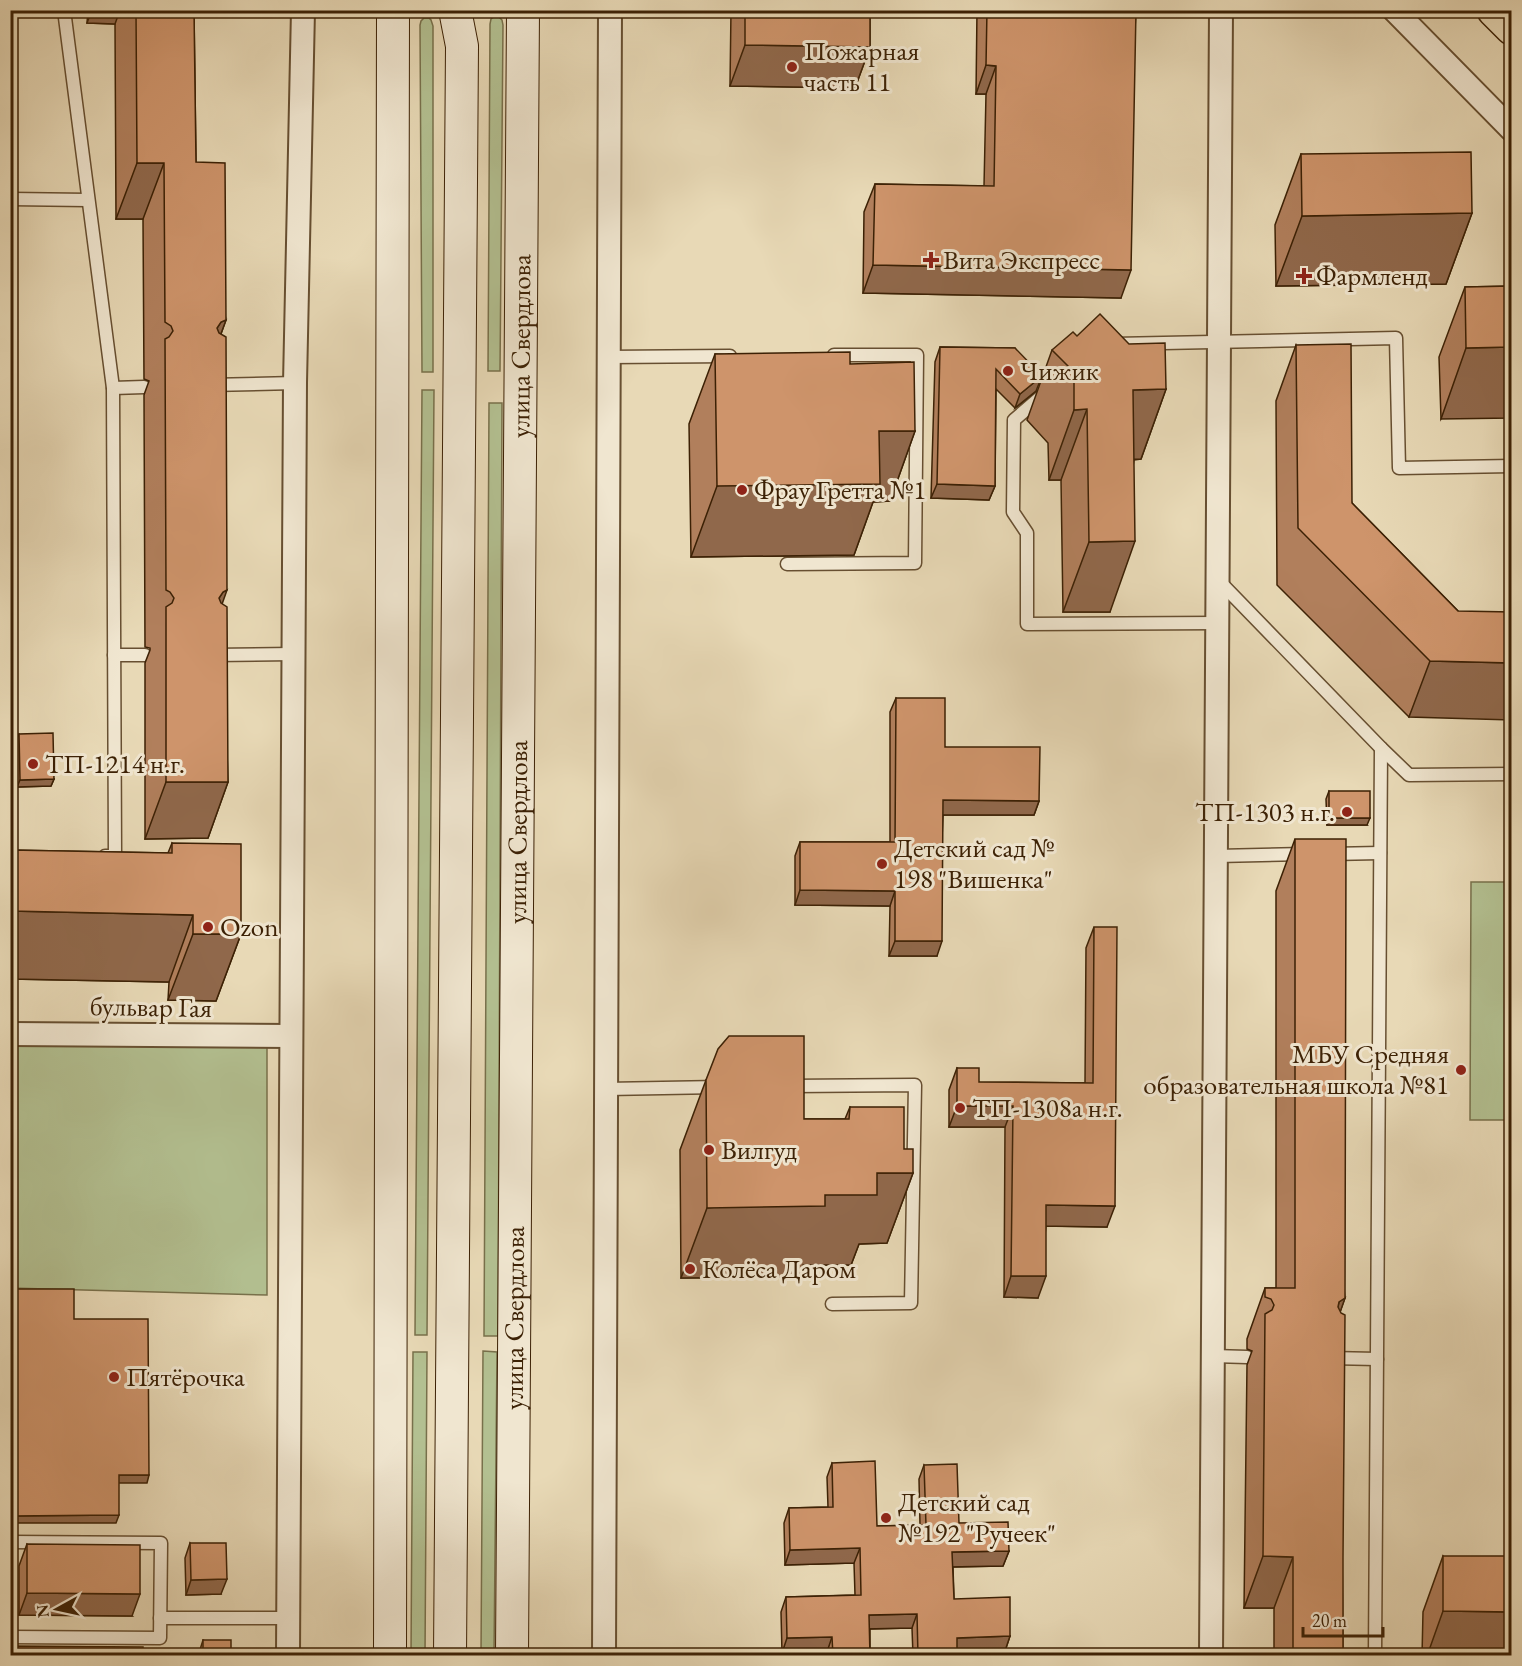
<svg xmlns="http://www.w3.org/2000/svg" width="1522" height="1666" viewBox="0 0 1522 1666" font-family="'EB Garamond',serif">
	<style>
		.green { fill: #b3c091; stroke: #78704b; stroke-width: 1.5 }
		.lines { fill: none; stroke-linecap: round; stroke-linejoin: round }
		.service-casing { stroke: #674f31; stroke-width: 15 }
		.minor-casing { stroke: #674f31; stroke-width: 26 }
		.secondary-casing { stroke: #3c2105; stroke-width: 34 }
		.primary-casing { stroke: #3c2105; stroke-width: 36 }
		.service { stroke: #f0e6d0; stroke-width: 12 }
		.minor { stroke: #f0e6d0; stroke-width: 22 }
		.secondary { stroke: #f0e6d0; stroke-width: 32 }
		.primary { stroke: #e8d9b6; stroke-width: 33 }
		.wall { fill: #b17f5c; stroke: #3c2105; stroke-width: 1.5 }
		.shaded-wall { fill: #90684b; stroke: #3c2105; stroke-width: 1.5 }
		.building { fill: #ce946b; stroke: #3c2105; stroke-width: 1.5 }
		.poi-dot { fill: #8f2418; stroke: #f0e6d0; stroke-width: 2 }
		.labels { text-anchor: middle; stroke-width: 6; stroke-linejoin: round; paint-order: stroke }
		.poi-label { font-size: 27px; fill: #3c2105; stroke: #f0e6d0; text-anchor: start }
		.street-label { font-size: 27px; fill: #3c2105; stroke: #f0e6d0 }
	</style>
	<rect width="100%" height="100%" fill="#e8d9b6"/>
	<filter id="stains"><feTurbulence type="fractalNoise" baseFrequency=".00333" numOctaves="4"/><feColorMatrix values="0 0 0 0 .2 0 0 0 0 .09 0 0 0 0 .02 0 0 0 .5 -.17"/></filter>
	<radialGradient id="worn" r=".72"><stop offset=".6" stop-color="#630" stop-opacity="0"/><stop offset="1" stop-color="#630" stop-opacity=".3"/></radialGradient>
	<g class="green">
		<polygon points="494,17 499,17 502,20 503,25 500,371 488,371 490,24 491,19"/>
		<polygon points="424,18 429,18 431,20 433,26 433,372 422,372 420,25 421,21"/>
		<polygon points="422,390 434,390 427,1335 415,1335"/>
		<polygon points="489,403 502,403 498,1336 484,1336"/>
		<polygon points="1471,882 1511,882 1511,1120 1470,1120"/>
		<polygon points="11,1042 267,1043 267,1295 11,1288"/>
		<polygon points="483,1351 497,1352 494,1656 481,1655"/>
		<polygon points="413,1352 427,1352 425,1656 411,1655"/>
	</g>
	<g class="lines">
		<defs>
			<g id="service">
				<polyline points="64,10 113,388 115,856 105,856"/>
				<polyline points="10,199 88,200"/>
				<polyline points="1115,344 1396,338 1399,468 1512,466"/>
				<polyline points="608,357 730,356"/>
				<polyline points="209,385 295,383"/>
				<polyline points="113,388 144,387"/>
				<polyline points="1043,395 1014,420 1013,512 1027,533 1027,624 1218,623"/>
				<polyline points="787,564 915,563 917,355 834,355"/>
				<polyline points="1219,581 1381,748 1409,775 1512,774"/>
				<polyline points="114,655 145,655"/>
				<polyline points="213,655 293,654"/>
				<polyline points="1330,854 1380,853"/>
				<polyline points="1217,856 1304,854"/>
				<polyline points="790,1086 915,1085 911,1303 832,1304"/>
				<polyline points="606,1089 719,1087"/>
				<polyline points="1213,1356 1247,1357"/>
				<polyline points="1330,1358 1377,1359"/>
				<polyline points="10,1542 161,1543 160,1638 10,1637"/>
				<polyline points="160,1618 288,1618"/>
				<polyline points="1375,1656 1381,748"/>
			</g>
			<g id="minor">
				<polyline points="1394,10 1512,130"/>
				<polyline points="10,1034 291,1036"/>
				<polyline points="288,1656 295,383 303,10"/>
				<polyline points="604,1656 610,10"/>
				<polyline points="1211,1656 1221,10"/>
			</g>
			<g id="secondary">
				<polyline points="390,1656 393,10"/>
				<polyline points="450,1656 462,46 455,10"/>
				<path id="s1" d="M512,1656L523,10"/>
			</g>
			<polyline id="primary" points="1494,10 1512,28"/>
		</defs>
		<use href="#service" class="service-casing"/>
		<use href="#minor" class="minor-casing"/>
		<use href="#secondary" class="secondary-casing"/>
		<use href="#primary" class="primary-casing"/>
		<use href="#service" class="service"/>
		<use href="#minor" class="minor"/>
		<use href="#secondary" class="secondary"/>
		<use href="#primary" class="primary"/>
	</g>
	<g class="wall">
		<polygon points="88,10 194,10 196,162 226,320 221,334 222,604 228,782 208,838 145,839 145,663 150,650 150,648 145,647 144,395 149,381 144,379 143,219 116,219 115,24 87,23"/>
		<polygon points="731,10 870,10 870,47 855,88 730,86"/>
		<polygon points="977,10 1136,10 1121,298 863,293 864,212 875,184 984,186 986,94 976,94"/>
		<polygon points="1301,154 1472,213 1446,284 1276,286 1275,225"/>
		<polygon points="1512,286 1441,419 1439,357 1465,287"/>
		<polygon points="1077,336 1166,389 1141,459 1134,460 1110,612 1063,612 1061,480 1049,480 1048,443 1027,420 1052,350"/>
		<polygon points="1296,345 1352,503 1458,611 1409,717 1277,585 1276,401"/>
		<polygon points="940,347 1015,348 1036,391 1015,408 996,389 995,486 989,500 931,498 935,362"/>
		<polygon points="715,354 850,364 915,431 890,501 873,502 854,555 691,557 689,424"/>
		<polygon points="896,698 945,747 1039,801 1034,815 943,815 937,956 889,956 890,906 795,905 795,856 800,842 890,842 890,712"/>
		<polygon points="19,734 54,779 51,786 17,787 16,741"/>
		<polygon points="1329,791 1367,825 1327,825 1326,799"/>
		<polygon points="1295,839 1345,1298 1340,1312 1343,1656 1274,1656 1274,1608 1244,1608 1247,1365 1252,1351 1247,1349 1247,1339 1265,1288 1276,1288 1276,891"/>
		<polygon points="172,843 241,934 216,1001 168,1000 169,982 10,979 10,850 168,853"/>
		<polygon points="1094,927 1107,1227 1046,1226 1038,1298 1004,1297 1005,1127 949,1127 949,1090 957,1068 979,1082 1085,1083 1086,948"/>
		<polygon points="706,1080 804,1119 845,1119 850,1107 904,1149 913,1173 887,1243 859,1244 851,1265 803,1265 799,1277 681,1278 680,1150"/>
		<polygon points="832,1463 877,1526 920,1525 919,1479 924,1465 959,1523 1009,1551 1003,1566 953,1567 954,1599 1010,1636 1005,1651 957,1652 957,1656 913,1656 912,1628 870,1629 870,1656 827,1656 827,1652 782,1653 781,1612 786,1597 855,1595 854,1563 785,1565 784,1523 789,1508 828,1507 827,1477"/>
		<polygon points="190,1543 221,1594 186,1595 185,1558"/>
		<polygon points="27,1544 132,1616 19,1615 19,1566"/>
		<polygon points="1443,1556 1512,1656 1422,1656 1423,1612"/>
		<polygon points="203,1640 231,1656 198,1656"/>
	</g>
	<g class="shaded-wall">
		<polygon points="92,10 120,10 115,24 87,23"/>
		<polygon points="745,45 870,47 855,88 730,86"/>
		<polygon points="986,65 996,66 986,94 976,94"/>
		<polygon points="137,163 164,163 143,219 116,219"/>
		<polygon points="1472,213 1446,284 1276,286 1302,216"/>
		<polygon points="873,265 1131,270 1121,298 863,293"/>
		<polygon points="226,320 205,377 217,328 221,322"/>
		<polygon points="1512,347 1512,418 1441,419 1466,348"/>
		<polygon points="1042,376 1036,391 1015,408 1020,394"/>
		<polygon points="1166,389 1141,459 1108,460 1133,390"/>
		<polygon points="1087,409 1061,480 1049,480 1074,410"/>
		<polygon points="879,431 915,431 890,501 873,502 854,555 691,557 717,486"/>
		<polygon points="937,484 995,486 989,500 931,498"/>
		<polygon points="1135,541 1110,612 1063,612 1089,542"/>
		<polygon points="227,590 207,647 219,598 223,592"/>
		<polygon points="1430,661 1512,663 1512,720 1409,717"/>
		<polygon points="54,779 51,786 17,787 20,780"/>
		<polygon points="166,782 228,782 208,838 145,839"/>
		<polygon points="943,800 1039,801 1034,815 938,815"/>
		<polygon points="1329,818 1370,818 1367,825 1327,825"/>
		<polygon points="800,890 895,891 890,906 795,905"/>
		<polygon points="10,911 193,915 169,982 10,979"/>
		<polygon points="193,934 241,934 216,1001 168,1000"/>
		<polygon points="895,941 942,941 937,956 889,956"/>
		<polygon points="957,1106 1013,1106 1005,1127 949,1127"/>
		<polygon points="877,1173 913,1173 887,1243 859,1244 851,1265 803,1265 799,1277 681,1278 707,1208 825,1195"/>
		<polygon points="1046,1205 1115,1206 1107,1227 1039,1226"/>
		<polygon points="1011,1276 1046,1276 1038,1298 1004,1297"/>
		<polygon points="1345,1298 1327,1350 1339,1302"/>
		<polygon points="119,1475 149,1475 147,1483 116,1483"/>
		<polygon points="119,1515 116,1523 10,1523 10,1516"/>
		<polygon points="860,1548 854,1563 785,1565 790,1550"/>
		<polygon points="1009,1551 1003,1566 947,1567 952,1552"/>
		<polygon points="1263,1556 1293,1557 1274,1608 1244,1608"/>
		<polygon points="227,1579 221,1594 186,1595 191,1580"/>
		<polygon points="27,1593 140,1594 132,1616 19,1615"/>
		<polygon points="1443,1611 1512,1612 1512,1656 1427,1656"/>
		<polygon points="917,1614 912,1628 864,1629 869,1615"/>
		<polygon points="1010,1636 1005,1651 951,1652 957,1638"/>
		<polygon points="832,1637 827,1652 782,1653 787,1638"/>
	</g>
	<g class="building">
		<polygon points="136,10 194,10 196,162 225,163 226,320 221,322 217,328 219,333 226,337 227,590 223,592 219,598 221,603 227,607 228,782 166,782 166,607 172,603 174,598 170,592 166,590 165,339 169,337 173,331 171,326 165,322 164,163 137,163"/>
		<polygon points="745,10 870,10 870,47 745,45"/>
		<polygon points="987,10 1136,10 1131,270 873,265 875,184 994,186 996,66 986,65"/>
		<polygon points="1471,152 1472,213 1302,216 1301,154"/>
		<polygon points="1512,286 1512,347 1466,348 1465,287"/>
		<polygon points="1100,314 1129,344 1165,343 1166,389 1133,390 1135,541 1089,542 1087,409 1074,410 1074,372 1052,350 1073,332 1077,336"/>
		<polygon points="1351,344 1352,503 1458,611 1512,612 1512,663 1430,661 1298,528 1296,345"/>
		<polygon points="940,347 1015,348 1042,376 1020,394 996,369 995,486 937,484"/>
		<polygon points="850,352 850,364 914,362 915,431 879,431 880,484 717,486 715,354"/>
		<polygon points="896,698 945,698 945,747 1040,747 1039,801 943,800 942,941 895,941 895,891 800,890 800,842 895,842"/>
		<polygon points="53,733 54,779 20,780 19,734"/>
		<rect x="1329" y="791" width="41" height="27"/>
		<polygon points="1295,839 1346,839 1345,1298 1339,1302 1338,1307 1341,1313 1345,1315 1343,1558 1343,1656 1293,1656 1293,1557 1263,1556 1265,1314 1272,1310 1274,1305 1271,1299 1265,1297 1265,1288 1295,1288"/>
		<polygon points="172,843 241,844 241,934 193,934 193,915 10,911 10,850 172,853"/>
		<polygon points="1094,927 1117,927 1115,1206 1046,1205 1046,1276 1011,1276 1013,1106 957,1106 957,1068 979,1068 979,1082 1093,1083"/>
		<polygon points="729,1036 804,1036 804,1119 849,1119 850,1107 904,1107 904,1149 913,1149 913,1173 877,1173 877,1195 825,1195 825,1206 707,1208 706,1080 718,1049"/>
		<polygon points="10,1289 74,1289 74,1319 148,1319 149,1475 119,1475 119,1515 10,1516"/>
		<polygon points="875,1461 877,1526 926,1525 924,1465 957,1464 959,1523 1008,1522 1009,1551 952,1552 954,1599 1010,1597 1010,1636 957,1638 957,1656 918,1656 917,1614 869,1615 870,1656 833,1656 832,1637 787,1638 786,1597 861,1595 860,1548 790,1550 789,1508 833,1507 832,1463"/>
		<polygon points="190,1543 226,1543 227,1579 191,1580"/>
		<polygon points="27,1544 140,1545 140,1594 27,1593"/>
		<polygon points="1443,1556 1512,1556 1512,1612 1443,1611"/>
		<rect x="203" y="1640" width="28" height="16"/>
		<polygon points="10,1646 143,1647 143,1656 10,1656"/>
	</g>
	<g class="poi-dot">
		<circle cx="792" cy="67" r="6"/>
		<path d="M928 251h6v6h6v6h-6v6h-6v-6h-6v-6h6z"/>
		<path d="M1301 267h6v6h6v6h-6v6h-6v-6h-6v-6h6z"/>
		<circle cx="1008" cy="371" r="6"/>
		<circle cx="742" cy="490" r="6"/>
		<circle cx="33" cy="764" r="6"/>
		<circle cx="1347" cy="812" r="6"/>
		<circle cx="882" cy="864" r="6"/>
		<circle cx="208" cy="927" r="6"/>
		<circle cx="1461" cy="1070" r="6"/>
		<circle cx="960" cy="1108" r="6"/>
		<circle cx="709" cy="1150" r="6"/>
		<circle cx="690" cy="1269" r="6"/>
		<circle cx="114" cy="1377" r="6"/>
		<circle cx="886" cy="1518" r="6"/>
	</g>
	<g class="labels">
		<g class="poi-label">
			<text x="804" y="60">Пожарная<tspan x="804" dy="31">часть 11</tspan></text>
			<text x="943" y="269">Вита Экспресс</text>
			<text x="1316" y="285">Фармленд</text>
			<text x="1020" y="380">Чижик</text>
			<text x="754" y="499">Фрау Гретта №1</text>
			<text x="45" y="773">ТП-1214 н.г.</text>
			<text x="1335" y="821" text-anchor="end">ТП-1303 н.г.</text>
			<text x="894" y="857">Детский сад №<tspan x="894" dy="31">198 "Вишенка"</tspan></text>
			<text x="220" y="936">Ozon</text>
			<text x="1449" y="1063" text-anchor="end">МБУ Средняя<tspan x="1449" dy="31">образовательная школа №81</tspan></text>
			<text x="972" y="1117">ТП-1308а н.г.</text>
			<text x="721" y="1159">Вилгуд</text>
			<text x="702" y="1278">Колёса Даром</text>
			<text x="126" y="1386">Пятёрочка</text>
			<text x="898" y="1511">Детский сад<tspan x="898" dy="31">№192 "Ручеек"</tspan></text>
		</g>
		<g class="street-label">
			<text dy="9" stroke="none"><textPath href="#s1" startOffset="1310">улица Свердлова</textPath></text>
			<text dy="9" stroke="none"><textPath href="#s1" startOffset="824">улица Свердлова</textPath></text>
			<text transform="translate(151 1007) rotate(1)" y="9">бульвар Гая</text>
			<text dy="9" stroke="none"><textPath href="#s1" startOffset="338">улица Свердлова</textPath></text>
		</g>
	</g>
	<rect width="1522" height="1666" fill="none" stroke="#e8d9b6" stroke-width="36"/>
	<rect x="12" y="12" width="1498" height="1642" fill="none" stroke="#3c2105" stroke-width="3"/>
	<rect x="18" y="18" width="1486" height="1630" fill="none" stroke="#3c2105" stroke-width="1.5"/>
	<g transform="translate(57 1609) rotate(262)" stroke="#f0e6d0" stroke-width="4.5" paint-order="stroke">
	<path d="M0-4.5L10 22L0 15L-10 22Z" fill="#3c2105"/>
	<text y="-9" font-size="16" font-weight="bold" text-anchor="middle" fill="#3c2105">N</text>
	</g>
	<path d="M1303 1627v9h80v-9" fill="none" stroke="#3c2105" stroke-width="3"/>
	<text x="1312" y="1627" font-size="18" fill="#3c2105" stroke="#f0e6d0" stroke-width="4.5" paint-order="stroke">20 m</text>
	<rect width="100%" height="100%" filter="url(#stains)"/>
	<rect width="100%" height="100%" fill="url(#worn)"/>
</svg>
